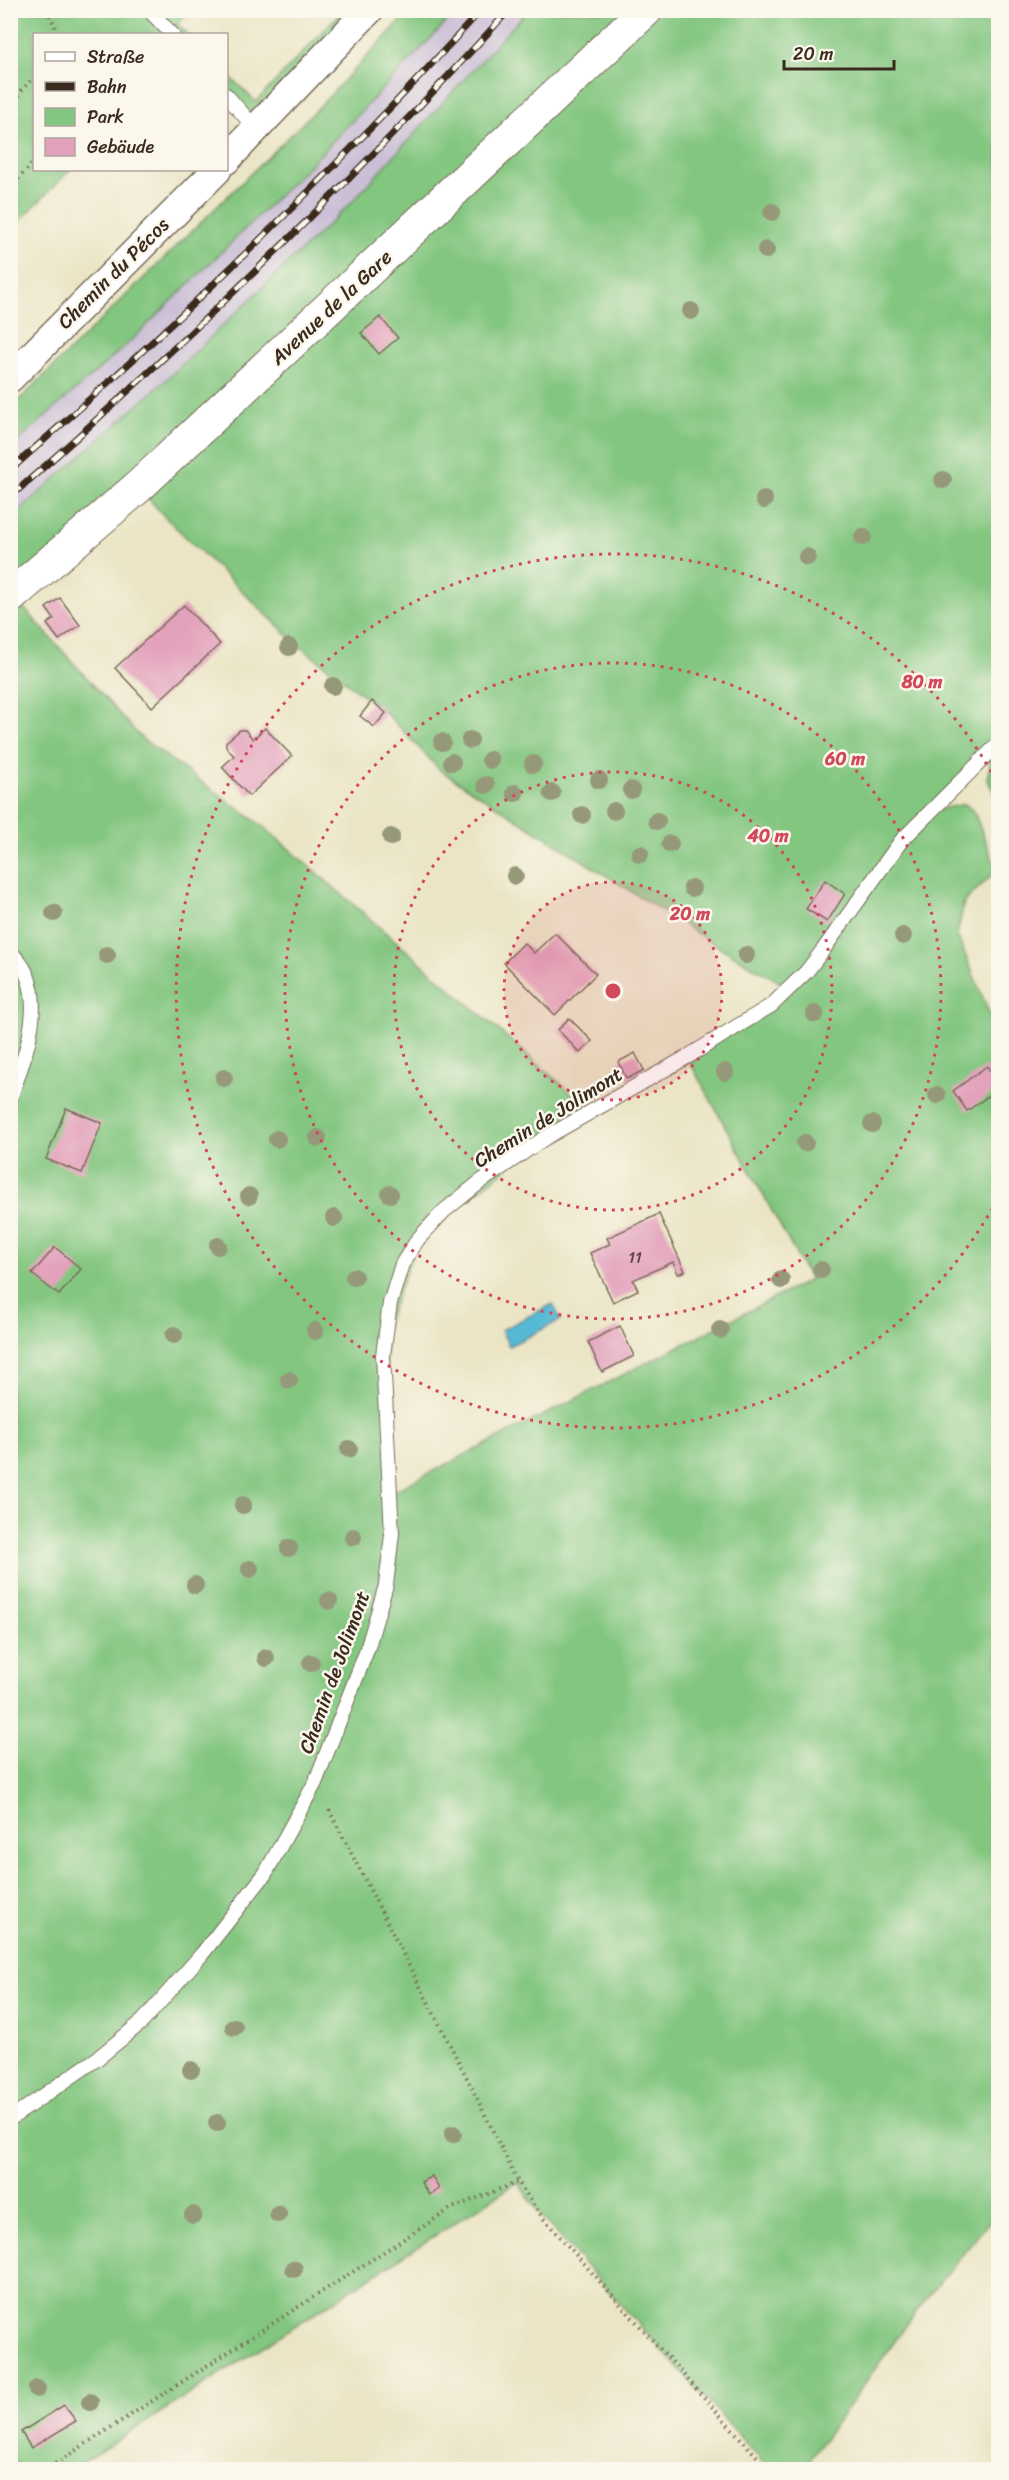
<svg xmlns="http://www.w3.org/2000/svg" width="1009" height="2480" viewBox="0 0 1009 2480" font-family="Sriracha,sans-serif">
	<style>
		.industrial { fill: #cbbfd6 }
		.green { fill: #82c67f; stroke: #5e784e; stroke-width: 1.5; fill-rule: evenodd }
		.water { fill: #56bad5; stroke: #48727a; stroke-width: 1.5 }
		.building { fill: #e3a2bc }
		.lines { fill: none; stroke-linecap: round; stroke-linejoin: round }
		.lane-casing { stroke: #796b59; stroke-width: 16 }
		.street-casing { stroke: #796b59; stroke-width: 31 }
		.primary-casing { stroke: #796b59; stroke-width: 35 }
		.path { stroke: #796b59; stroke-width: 4; stroke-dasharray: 1.5 4.5; stroke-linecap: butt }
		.lane { stroke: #fff; stroke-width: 14 }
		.street { stroke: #fff; stroke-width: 28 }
		.primary { stroke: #fff; stroke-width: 33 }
		.rail-casing { stroke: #3b2a1e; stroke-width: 7 }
		.rail { stroke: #fbf7ec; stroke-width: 4.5; stroke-dasharray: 14; stroke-linecap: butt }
		.tree { fill: #96987a }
		.ring { fill: none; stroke: #d1495b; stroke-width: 3; stroke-dasharray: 3 6 }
		.labels { text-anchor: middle; stroke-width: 5; stroke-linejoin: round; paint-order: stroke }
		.number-label { font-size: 16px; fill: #654846 }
		.street-label { font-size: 20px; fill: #3b2a1e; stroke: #fbf7ec }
		.centre { fill: #d1495b; stroke: #fbf7ec; stroke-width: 3 }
		.ring-label { font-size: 18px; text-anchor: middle; font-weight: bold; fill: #d1495b; stroke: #fbf7ec; stroke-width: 5; stroke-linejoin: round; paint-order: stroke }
	</style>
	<rect width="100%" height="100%" fill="#fbf7ec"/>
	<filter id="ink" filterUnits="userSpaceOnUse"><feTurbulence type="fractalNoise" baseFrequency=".0167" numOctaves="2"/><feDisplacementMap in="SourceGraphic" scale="12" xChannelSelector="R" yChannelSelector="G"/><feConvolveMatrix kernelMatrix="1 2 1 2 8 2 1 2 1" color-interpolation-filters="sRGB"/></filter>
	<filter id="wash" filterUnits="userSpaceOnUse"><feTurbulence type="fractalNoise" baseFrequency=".008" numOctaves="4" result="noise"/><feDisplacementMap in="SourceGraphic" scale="24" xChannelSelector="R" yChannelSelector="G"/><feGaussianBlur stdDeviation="1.35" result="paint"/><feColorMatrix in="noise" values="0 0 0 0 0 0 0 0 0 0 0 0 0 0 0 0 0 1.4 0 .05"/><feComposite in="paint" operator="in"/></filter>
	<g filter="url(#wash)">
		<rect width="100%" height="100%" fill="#ebe5c6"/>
		<polygon class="industrial" points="457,11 527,11 350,204 167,379 11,519 10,447 133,339 311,164"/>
		<g class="green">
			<polygon points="411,10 457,11 311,164 133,339 11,447 11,408 319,107"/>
			<polygon points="11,11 190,11 177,24 188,34 34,34 34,170 70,170 11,230"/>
			<polygon points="342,11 369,11 257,130 227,95 226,73 256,102"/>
			<path d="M527,11H998V803L987,778L994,749L930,811L965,804L974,812L997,870L964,902L957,935L998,1034V2211L918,2309L803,2469H769L542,2217L518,2182L73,2469H11L10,519L167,379L350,204ZM138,487L165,517L296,643L386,713L441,771L716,945L790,988L687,1057L810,1280L390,1493L385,1327L418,1239L545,1138L592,1111L265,828L141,738L13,596Z"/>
		</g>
		<polygon class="water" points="553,1304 561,1320 509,1346 501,1330"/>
		<g id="blocks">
			<g class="building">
				<polygon points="380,317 398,338 379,354 361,333"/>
				<polygon points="60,598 80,625 59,640 47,624 54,619 46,608"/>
				<polygon points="184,605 220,644 152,707 115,668"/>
				<polygon points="372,701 386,713 374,727 360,716"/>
				<polygon points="265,728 292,756 249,796 222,767 234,756 226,747 226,742 240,730 245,730 253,739"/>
				<polygon points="825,880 845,894 827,922 806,909"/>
				<polygon points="555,933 596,974 555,1015 504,963 524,943 534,953"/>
				<polygon points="569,1018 592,1041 580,1053 558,1030"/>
				<polygon points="635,1053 644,1070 627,1079 618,1062"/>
				<polygon points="987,1066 998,1083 998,1089 967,1111 953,1091"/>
				<polygon points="66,1108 102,1123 82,1173 46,1159"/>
				<polygon points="659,1214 685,1271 678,1274 673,1262 633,1280 638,1290 613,1302 590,1253 610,1244 607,1238"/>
				<polygon points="55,1247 81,1269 59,1295 32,1274"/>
				<polygon points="620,1326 634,1356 602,1372 588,1342"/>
				<polygon points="432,2176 439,2189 429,2195 421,2182"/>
				<polygon points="64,2405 76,2421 31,2448 21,2432"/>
			</g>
		</g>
	</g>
	<g filter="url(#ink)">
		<use href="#blocks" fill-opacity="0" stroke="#796b59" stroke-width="1.5"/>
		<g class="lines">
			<defs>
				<g id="lane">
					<polyline points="149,10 172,34"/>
					<polyline points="226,95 257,130"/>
					<path d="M10,952C53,989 25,1055 10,1099"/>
					<polyline points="10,2119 98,2058 143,2021 202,1954 265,1874 315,1783 367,1650 386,1585 392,1534 383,1355 390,1303 402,1264 418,1239 444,1211 480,1182 545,1138 687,1057 772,1005 807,971 823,950 901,841 998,744"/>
				</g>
				<g id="street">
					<polyline points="226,160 369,10"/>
					<polyline points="10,378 217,170"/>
				</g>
				<polyline id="primary" points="10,597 138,487 646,10"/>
			</defs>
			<use href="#lane" class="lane-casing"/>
			<use href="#street" class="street-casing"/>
			<use href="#primary" class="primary-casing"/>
			<g class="path">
				<polyline points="47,10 55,26 56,34"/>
				<polyline points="10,95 21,90"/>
				<polyline points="10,112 22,90 34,77"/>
				<polyline points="10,188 34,162"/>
				<polyline points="329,1810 466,2076 518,2182 542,2217 769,2470"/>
				<polyline points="45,2470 452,2208 518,2182"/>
			</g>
			<use href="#lane" class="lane"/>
			<use href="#street" class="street"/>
			<use href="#primary" class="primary"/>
			<defs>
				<g id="rail">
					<path d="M10,470C176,325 334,173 481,10"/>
					<path d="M10,497C185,343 352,183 509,10"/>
				</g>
			</defs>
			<use href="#rail" class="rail-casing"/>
			<use href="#rail" class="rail"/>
		</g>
		<g class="tree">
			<circle cx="772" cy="212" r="9"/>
			<circle cx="766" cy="250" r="9"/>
			<circle cx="691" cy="311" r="9"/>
			<circle cx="943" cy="480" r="9"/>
			<circle cx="764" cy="500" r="9"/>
			<circle cx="863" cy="537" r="9"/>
			<circle cx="807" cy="557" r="9"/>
			<circle cx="289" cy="647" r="9"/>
			<circle cx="333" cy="686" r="9"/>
			<circle cx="470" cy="740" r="9"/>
			<circle cx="442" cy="742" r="9"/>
			<circle cx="490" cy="760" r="9"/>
			<circle cx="452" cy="762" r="9"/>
			<circle cx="533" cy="764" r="9"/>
			<circle cx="599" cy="780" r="9"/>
			<circle cx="486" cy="785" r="9"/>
			<circle cx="631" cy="790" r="9"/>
			<circle cx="515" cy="793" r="9"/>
			<circle cx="552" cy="793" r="9"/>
			<circle cx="614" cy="811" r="9"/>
			<circle cx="582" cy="815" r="9"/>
			<circle cx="657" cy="821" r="9"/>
			<circle cx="391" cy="837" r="9"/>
			<circle cx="670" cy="844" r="9"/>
			<circle cx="640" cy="854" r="9"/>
			<circle cx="515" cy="876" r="9"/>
			<circle cx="692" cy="888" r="9"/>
			<circle cx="54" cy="913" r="9"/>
			<circle cx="903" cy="936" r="9"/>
			<circle cx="107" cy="955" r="9"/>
			<circle cx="746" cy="955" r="9"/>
			<circle cx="815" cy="1014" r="9"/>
			<circle cx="725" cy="1072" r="9"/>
			<circle cx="224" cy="1078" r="9"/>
			<circle cx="937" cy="1095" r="9"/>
			<circle cx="872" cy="1124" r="9"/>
			<circle cx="318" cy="1138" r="9"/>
			<circle cx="277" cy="1139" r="9"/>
			<circle cx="805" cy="1143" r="9"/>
			<circle cx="390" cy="1194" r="9"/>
			<circle cx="249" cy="1196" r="9"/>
			<circle cx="334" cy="1218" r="9"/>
			<circle cx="218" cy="1246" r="9"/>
			<circle cx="821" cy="1270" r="9"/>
			<circle cx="354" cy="1277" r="9"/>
			<circle cx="781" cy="1280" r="9"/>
			<circle cx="720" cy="1330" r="9"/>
			<circle cx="315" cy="1331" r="9"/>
			<circle cx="174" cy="1335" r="9"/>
			<circle cx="289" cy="1380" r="9"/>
			<circle cx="349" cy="1449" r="9"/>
			<circle cx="243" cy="1505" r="9"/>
			<circle cx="353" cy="1537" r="9"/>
			<circle cx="289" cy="1548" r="9"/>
			<circle cx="250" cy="1569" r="9"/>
			<circle cx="195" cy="1585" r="9"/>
			<circle cx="329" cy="1601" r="9"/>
			<circle cx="266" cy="1658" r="9"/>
			<circle cx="311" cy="1663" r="9"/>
			<circle cx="234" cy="2027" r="9"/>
			<circle cx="191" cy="2070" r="9"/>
			<circle cx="217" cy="2123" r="9"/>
			<circle cx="453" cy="2134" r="9"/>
			<circle cx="278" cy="2214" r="9"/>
			<circle cx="193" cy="2215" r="9"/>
			<circle cx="294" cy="2269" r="9"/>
			<circle cx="37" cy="2389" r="9"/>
			<circle cx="90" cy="2402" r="9"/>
		</g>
	</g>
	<circle cx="613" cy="991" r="109" fill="#d1495b" fill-opacity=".12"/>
	<g class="ring">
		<circle cx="613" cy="991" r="109"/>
		<circle cx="613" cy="991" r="219"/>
		<circle cx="613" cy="991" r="328"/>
		<path d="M997 1200A437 437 0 1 1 997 782"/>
	</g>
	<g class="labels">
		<g class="number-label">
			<text x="635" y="1263">11</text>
		</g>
		<g class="street-label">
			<text transform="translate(113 273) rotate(-45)" y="7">Chemin du Pécos</text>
			<text transform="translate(331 307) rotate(-43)" y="7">Avenue de la Gare</text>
			<text transform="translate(548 1117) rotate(-32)" y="7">Chemin de Jolimont</text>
			<text transform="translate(334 1672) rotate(-70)" y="7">Chemin de Jolimont</text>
		</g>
	</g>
	<circle cx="613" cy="991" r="9" class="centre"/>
	<g class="ring-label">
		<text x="922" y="688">80 m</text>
		<text x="845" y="765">60 m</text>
		<text x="768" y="842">40 m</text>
		<text x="690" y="920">20 m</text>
	</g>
	<rect width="1009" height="2480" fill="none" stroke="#fbf7ec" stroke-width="36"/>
	<rect x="33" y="33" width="195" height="138" fill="#fbf7ec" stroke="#aea59a" stroke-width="1.5"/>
	<rect x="45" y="52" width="30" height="9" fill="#ffffff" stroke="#aea59a" stroke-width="1.5"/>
	<text x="87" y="63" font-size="18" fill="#3b2a1e">Straße</text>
	<rect x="45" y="82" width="30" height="9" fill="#3b2a1e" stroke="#aea59a" stroke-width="1.5"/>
	<text x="87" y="93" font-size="18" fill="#3b2a1e">Bahn</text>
	<rect x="45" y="108" width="30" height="18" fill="#82c67f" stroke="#aea59a" stroke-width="1.5"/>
	<text x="87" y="123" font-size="18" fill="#3b2a1e">Park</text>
	<rect x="45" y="138" width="30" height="18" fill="#e3a2bc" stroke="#aea59a" stroke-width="1.5"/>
	<text x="87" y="153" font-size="18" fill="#3b2a1e">Gebäude</text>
	<path d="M784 60v9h110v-9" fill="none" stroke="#3b2a1e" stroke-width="3"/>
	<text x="793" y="60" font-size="18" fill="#3b2a1e" stroke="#fbf7ec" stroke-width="4.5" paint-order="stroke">20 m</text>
</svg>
